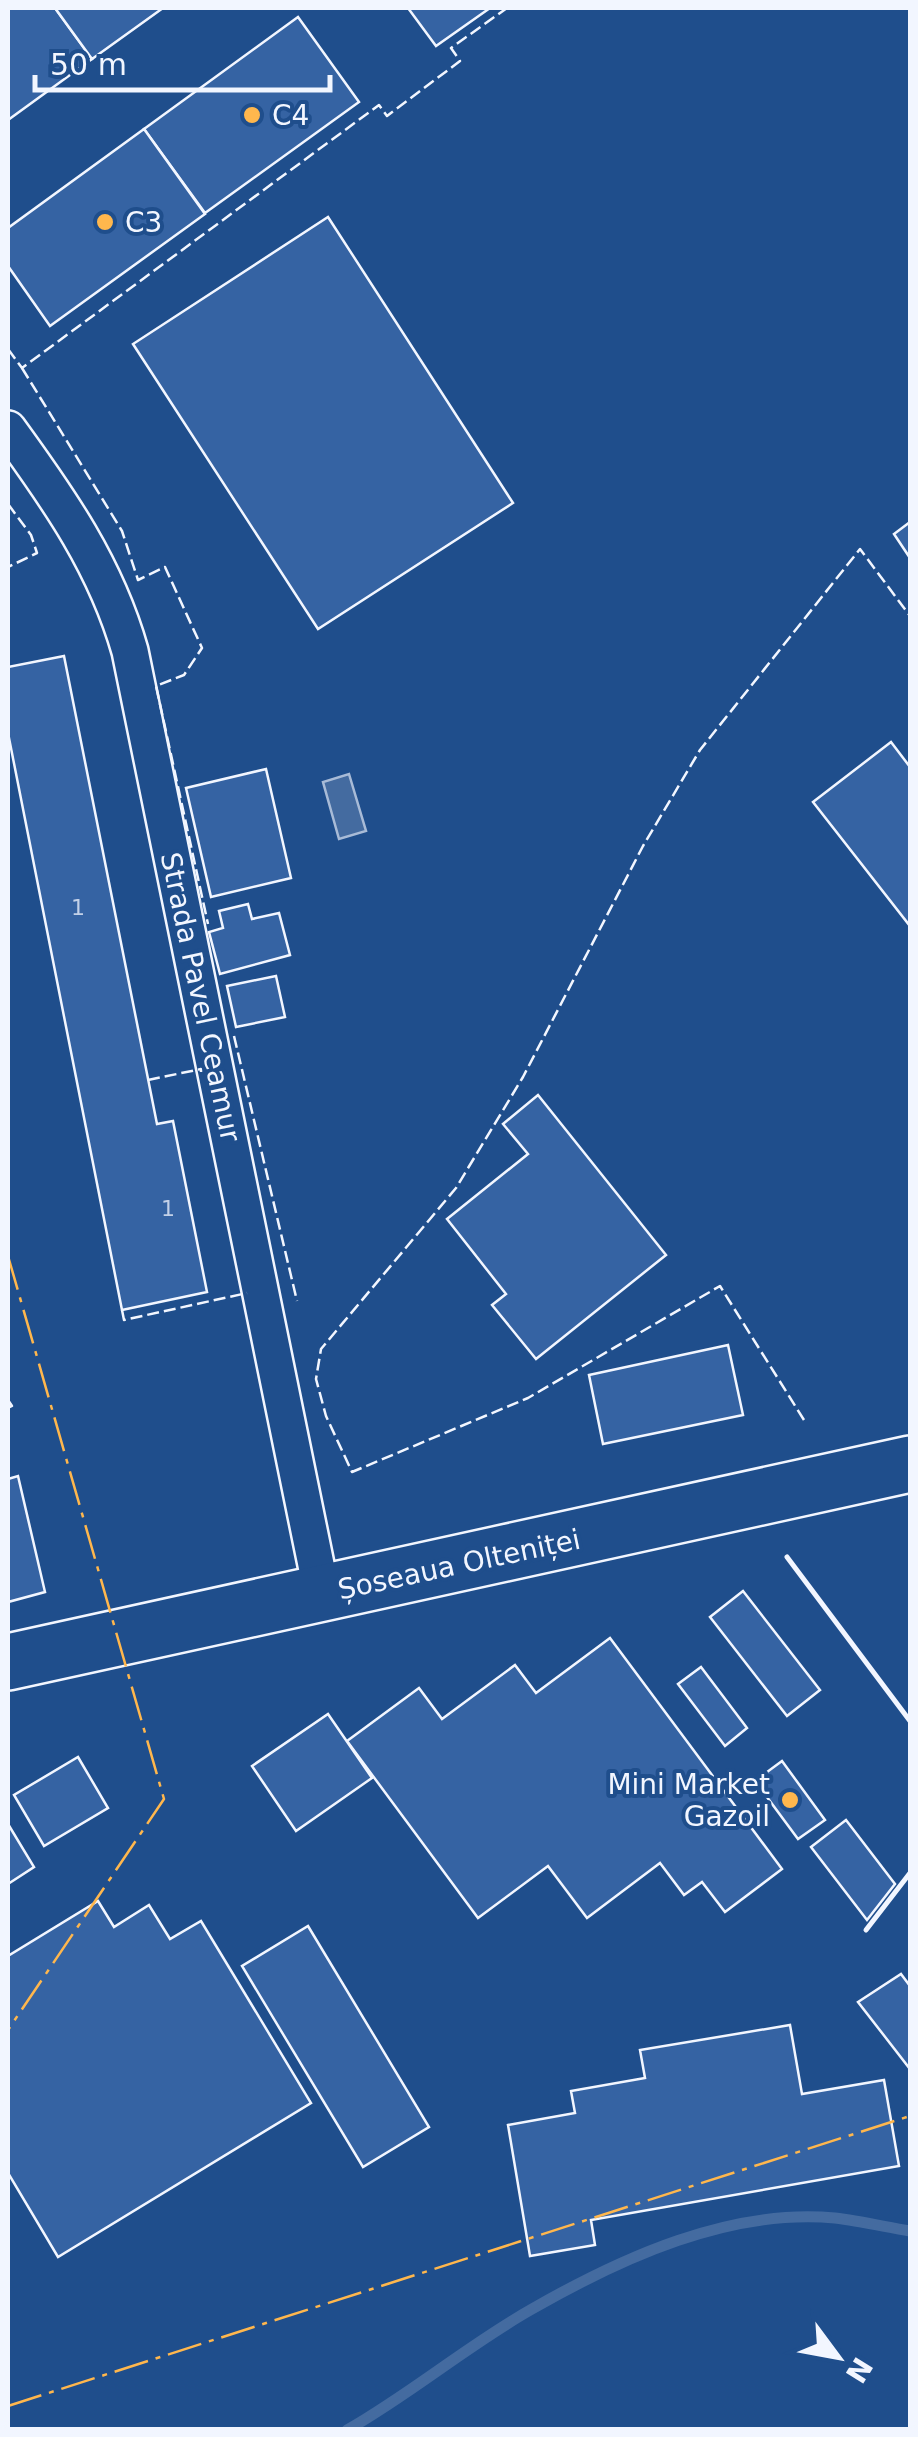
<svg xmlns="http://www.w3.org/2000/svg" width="918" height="2437" viewBox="0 0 918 2437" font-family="'DejaVu Sans',sans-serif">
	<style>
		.water { fill: #446ba0; stroke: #a8bbd7; stroke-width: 2.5 }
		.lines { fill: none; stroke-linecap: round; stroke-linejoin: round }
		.stream { stroke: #446ba0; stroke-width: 11 }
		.building { fill: #3563a3; stroke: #f2f6ff; stroke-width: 2.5 }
		.street-casing { stroke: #f2f6ff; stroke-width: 40 }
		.primary-casing { stroke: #f2f6ff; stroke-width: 60 }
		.street { stroke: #1f4e8c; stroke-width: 35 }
		.primary { stroke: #1f4e8c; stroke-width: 55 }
		.fence { stroke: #f2f6ff; stroke-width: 2.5; stroke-dasharray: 12 5; stroke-linecap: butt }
		.wall { stroke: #f2f6ff; stroke-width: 5 }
		.power { stroke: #ffb74d; stroke-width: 2.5; stroke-dasharray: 35 8 5 8; stroke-linecap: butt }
		.poi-dot { fill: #ffb74d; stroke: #1f4e8c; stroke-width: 4 }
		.labels { text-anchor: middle; stroke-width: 8; stroke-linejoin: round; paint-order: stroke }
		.number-label { font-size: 22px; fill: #c3d1e8 }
		.poi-label { font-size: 28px; fill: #f2f6ff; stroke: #1f4e8c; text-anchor: start }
		.street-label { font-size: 28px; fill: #f2f6ff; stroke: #1f4e8c }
	</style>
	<rect width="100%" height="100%" fill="#1f4e8c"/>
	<polygon class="water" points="349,774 366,831 339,839 323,782"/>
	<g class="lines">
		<path class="stream" d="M347,2430C412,2393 468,2345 532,2309C621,2258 730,2208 835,2218C860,2221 886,2227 910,2231"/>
	</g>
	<g class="building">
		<polygon points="8,8 55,8 92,59 8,120"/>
		<polygon points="55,8 163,8 92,59"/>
		<polygon points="408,8 490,8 436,46"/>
		<polygon points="298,17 359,102 205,213 144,129"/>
		<polygon points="144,129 205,214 50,326 8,266 8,228"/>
		<polygon points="328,217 513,503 318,629 133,344"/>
		<polygon points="910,522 910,558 894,534"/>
		<polygon points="64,656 157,1124 173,1121 207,1292 122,1310 8,733 8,667"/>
		<polygon points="891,742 910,767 910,926 813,802"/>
		<polygon points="266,769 291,878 211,897 186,788"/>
		<polygon points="248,904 252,919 279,913 290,955 220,974 209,932 223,928 219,911"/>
		<polygon points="276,976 285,1017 236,1027 227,986"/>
		<polygon points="538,1095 666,1255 536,1359 492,1305 506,1294 447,1219 528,1154 503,1124"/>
		<polygon points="728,1345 743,1415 603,1444 589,1375"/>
		<polygon points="18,1476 45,1592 8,1602 8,1479"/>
		<polygon points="743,1591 820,1690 787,1716 710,1617"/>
		<polygon points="610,1638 782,1869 725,1912 702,1882 684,1895 660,1863 587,1918 548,1866 478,1918 347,1741 419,1688 442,1719 515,1665 536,1693"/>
		<polygon points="701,1667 747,1728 725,1746 678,1684"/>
		<polygon points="328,1714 372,1778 296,1831 252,1766"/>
		<polygon points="78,1757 108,1808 44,1846 14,1795"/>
		<polygon points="782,1761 825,1820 798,1839 755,1781"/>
		<polygon points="846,1820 895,1884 867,1920 811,1847"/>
		<polygon points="8,1824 34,1867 8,1884"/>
		<polygon points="98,1901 114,1927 149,1905 170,1939 201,1921 311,2103 58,2257 8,2173 8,1956"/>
		<polygon points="308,1926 429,2127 363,2167 242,1966"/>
		<polygon points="901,1974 910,1986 910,2069 858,2002"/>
		<polygon points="790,2025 802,2094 884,2080 899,2166 591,2220 595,2245 530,2256 508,2125 575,2113 571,2091 645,2078 640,2050"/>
	</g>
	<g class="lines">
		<defs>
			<path id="street" d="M8,429C59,499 106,566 130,651L322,1594"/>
			<polyline id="primary" points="8,1662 910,1464"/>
		</defs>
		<use href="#street" class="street-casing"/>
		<use href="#primary" class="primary-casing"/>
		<use href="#street" class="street"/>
		<use href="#primary" class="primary"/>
		<g class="fence">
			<polyline points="8,349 22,368 379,105 387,116 460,61 451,48 507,8"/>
			<polyline points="22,368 122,531 138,580 165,567 202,648 184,675 156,686 208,924"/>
			<polyline points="8,504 31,535 37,553 8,567"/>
			<polyline points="234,1036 297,1301"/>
			<polyline points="148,1080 201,1069 201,1072"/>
			<polyline points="122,1310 124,1320 247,1293"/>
			<polyline points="8,1400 12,1406 8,1408"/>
			<polyline points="804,1420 720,1286 528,1398 352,1472 326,1416 316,1379 321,1349 456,1188 523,1077 643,846 700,750 860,549 910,616"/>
		</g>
		<g class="wall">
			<polyline points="787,1557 910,1721"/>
			<polyline points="866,1930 910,1873"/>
		</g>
		<g class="power">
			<polyline points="8,1256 164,1799 8,2030"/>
			<polyline points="8,2406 910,2116"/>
		</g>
	</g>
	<g class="poi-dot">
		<circle cx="252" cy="115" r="10"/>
		<circle cx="105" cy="222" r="10"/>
		<circle cx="790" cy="1800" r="10"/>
	</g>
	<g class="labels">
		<g class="number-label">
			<text x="78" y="915">1</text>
			<text x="168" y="1216">1</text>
		</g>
		<g class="poi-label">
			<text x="272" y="125">C4</text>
			<text x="125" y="232">C3</text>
			<text x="770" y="1794" text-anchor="end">Mini Market<tspan x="770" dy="32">Gazoil</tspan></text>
		</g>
		<g class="street-label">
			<text transform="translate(201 997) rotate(78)" y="10">Strada Pavel Ceamur</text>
			<text transform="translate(459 1564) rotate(-12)" y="10">Șoseaua Olteniței</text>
		</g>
	</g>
	<rect width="918" height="2437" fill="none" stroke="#f2f6ff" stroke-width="20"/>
	<g transform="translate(838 2357) rotate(122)" stroke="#1f4e8c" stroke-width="8" paint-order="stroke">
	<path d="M0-8L18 38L0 25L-18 38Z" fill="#f2f6ff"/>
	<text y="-15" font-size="28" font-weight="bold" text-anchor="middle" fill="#f2f6ff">N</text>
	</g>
	<path d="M35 75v15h295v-15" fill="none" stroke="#f2f6ff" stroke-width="5"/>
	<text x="50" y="75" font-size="30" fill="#f2f6ff" stroke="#1f4e8c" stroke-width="8" paint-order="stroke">50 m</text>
</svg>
